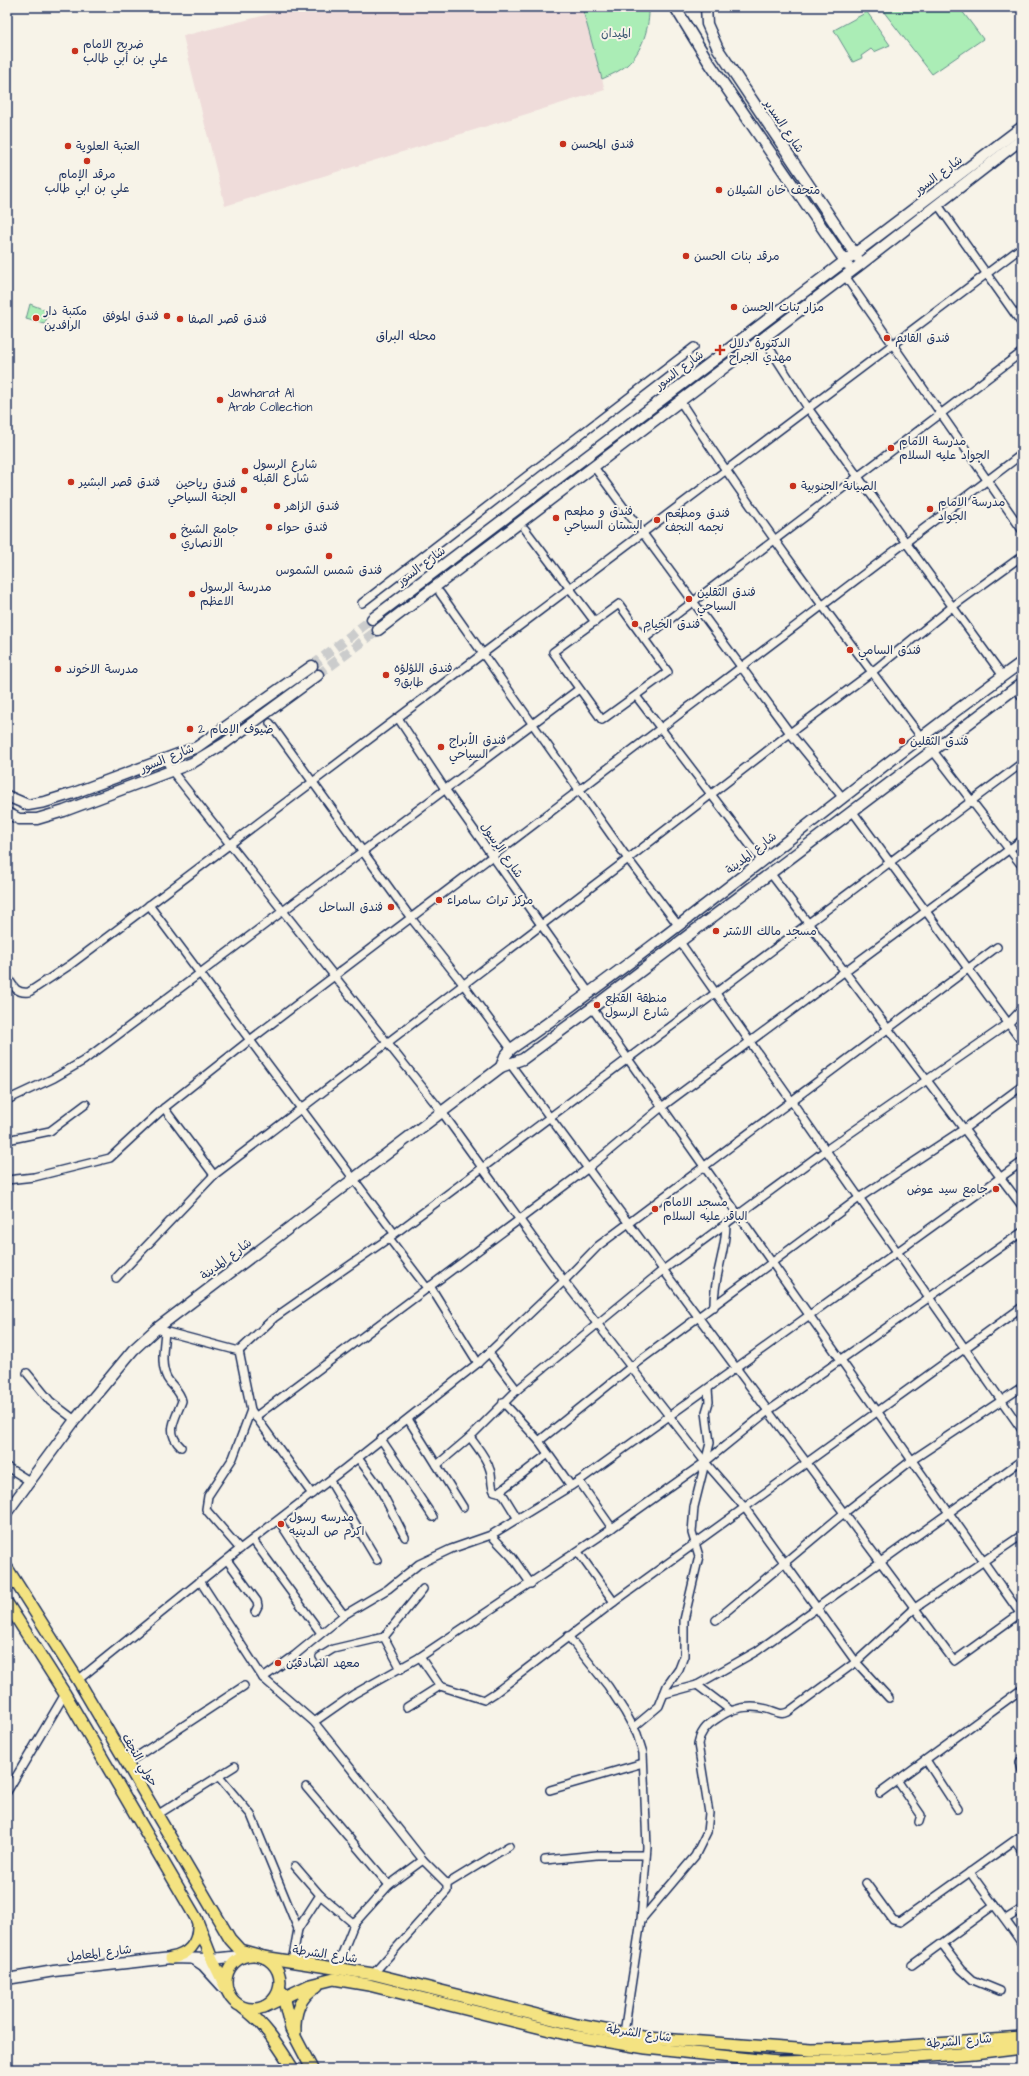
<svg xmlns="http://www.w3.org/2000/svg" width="1029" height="2076" viewBox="0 0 1029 2076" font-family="'Architects Daughter','Playpen Sans Arabic',sans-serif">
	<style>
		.built { fill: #efdcda }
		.green { fill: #abedb6; stroke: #638e8a }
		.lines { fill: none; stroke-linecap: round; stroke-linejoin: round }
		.secondary-tunnel { stroke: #cbcccc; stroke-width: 10; stroke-dasharray: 10 5; stroke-linecap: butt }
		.street-casing { stroke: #1b2f5e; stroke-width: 10 }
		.secondary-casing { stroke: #1b2f5e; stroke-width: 13 }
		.primary-casing { stroke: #1b2f5e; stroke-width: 14 }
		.street { stroke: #f7f3e8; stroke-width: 7 }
		.secondary { stroke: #f7f3e8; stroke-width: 10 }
		.primary { stroke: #f4e382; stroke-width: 11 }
		.poi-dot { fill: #c8321e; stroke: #f7f3e8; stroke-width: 1.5 }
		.labels { text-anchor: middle; stroke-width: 4; stroke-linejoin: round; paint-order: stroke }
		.park-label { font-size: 12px; fill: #385570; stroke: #f7f3e8 }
		.poi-label { font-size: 12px; fill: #1b2f5e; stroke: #f7f3e8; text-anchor: start }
		.street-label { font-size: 12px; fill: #1b2f5e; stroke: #f7f3e8 }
		.neighbourhood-label { font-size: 13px; fill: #1b2f5e; stroke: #f7f3e8 }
	</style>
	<rect width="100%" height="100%" fill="#f7f3e8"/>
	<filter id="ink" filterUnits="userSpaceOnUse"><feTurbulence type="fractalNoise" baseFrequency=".025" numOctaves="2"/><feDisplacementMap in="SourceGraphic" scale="8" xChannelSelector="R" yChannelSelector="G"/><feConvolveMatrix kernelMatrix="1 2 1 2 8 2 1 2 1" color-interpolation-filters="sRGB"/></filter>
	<g filter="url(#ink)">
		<polygon class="built" points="298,7 582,7 605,90 225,206 183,36"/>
		<g class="green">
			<path d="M582,7H649C650,26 642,52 627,65C620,71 611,75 602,79Z"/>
			<polygon points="880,7 959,7 983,39 932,74"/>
			<polygon points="867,12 890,45 874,52 871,49 861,56 862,58 853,62 834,30"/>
			<polygon points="30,304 50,312 44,324 26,319"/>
		</g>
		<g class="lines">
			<g class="secondary-tunnel">
				<polyline points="312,666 372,619"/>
				<polyline points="318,675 378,630"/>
			</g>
			<defs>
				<g id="street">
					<polyline points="938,205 1022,324"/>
					<polyline points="845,276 1022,530"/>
					<polyline points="763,338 808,408 1003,676"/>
					<path d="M680,401C755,517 838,628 922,738"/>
					<polyline points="594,467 790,733 843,798"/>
					<polyline points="525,529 595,622"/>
					<polyline points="440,593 628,859 678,925"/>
					<polyline points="362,603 694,347"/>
					<polygon points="619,604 668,672 602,720 553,652"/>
					<polyline points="644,639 1022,352"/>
					<polyline points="1016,688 1022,697"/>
					<polyline points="636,696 762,861"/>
					<polyline points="398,718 445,789 590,994"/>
					<polyline points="270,723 411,918 463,984 511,1049"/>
					<polyline points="933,751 1022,866"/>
					<polyline points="165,759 172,771 442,1112 564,1281 705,1462 745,1508 856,1662 889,1698"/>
					<polyline points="853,812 1022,1042"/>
					<polyline points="771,874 1022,1206"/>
					<polyline points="149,905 394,1233"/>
					<polyline points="680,942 1022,1430"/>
					<path d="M7,976C13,986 16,994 29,992L70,965L1022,247"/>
					<polyline points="592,1008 1022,1616"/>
					<polyline points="508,1061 954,1661 1022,1612"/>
					<polyline points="7,1100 54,1078 83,1061 579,689"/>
					<polyline points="164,1108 214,1175"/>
					<polyline points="7,1140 50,1131 86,1104"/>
					<polyline points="7,1180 34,1177 110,1158 164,1108 250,1040 1022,454"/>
					<polyline points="389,1238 427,1288"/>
					<polyline points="116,1278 214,1175 628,859 790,733 872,672 952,607 1022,556"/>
					<polyline points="430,1286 478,1363"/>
					<path d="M714,1307C713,1277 726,1253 726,1224"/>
					<polyline points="156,1329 239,1351 274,1318 389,1238 1022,763"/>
					<path d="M165,1331C164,1346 160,1364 167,1378C172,1387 180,1390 182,1401C175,1420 165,1432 181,1447"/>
					<polyline points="239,1351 251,1410 312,1494"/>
					<polyline points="489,1353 517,1390"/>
					<polyline points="27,1373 50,1401 75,1420"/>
					<polyline points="503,1402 539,1441 571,1486"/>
					<polyline points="255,1417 587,1169 663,1106 1022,840"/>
					<polyline points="408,1419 463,1507"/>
					<path d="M470,1437C477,1447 487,1458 490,1470C493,1477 490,1484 494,1491L502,1493L518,1519"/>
					<polyline points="381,1439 433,1517"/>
					<polyline points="539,1441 631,1367 859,1198 964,1129 1022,1086"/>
					<polyline points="358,1458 378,1485 405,1537"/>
					<polyline points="437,1465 470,1437 517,1390 663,1270 826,1150 1009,1023 1022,1009"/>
					<polyline points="7,1467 31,1482"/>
					<polyline points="330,1481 377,1560"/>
					<polyline points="579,1481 612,1528"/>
					<polyline points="499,1492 548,1454"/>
					<polyline points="279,1521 310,1569 344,1615"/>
					<polyline points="491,1535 512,1557 531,1584"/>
					<polyline points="253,1540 321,1633"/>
					<polyline points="240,1549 208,1512 206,1509 208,1496 233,1458 251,1410"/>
					<polyline points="578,1552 614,1602"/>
					<polyline points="227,1560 257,1601 258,1606 255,1612"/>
					<polyline points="200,1581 263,1678 314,1722 423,1860 447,1884 447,1891 373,1974"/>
					<polyline points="716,1620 844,1513 912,1460 1022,1387"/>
					<polyline points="568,1636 608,1686 625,1712 637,1734 643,1753 647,1847 641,1920 624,2033"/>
					<polyline points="384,1637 401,1669"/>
					<polyline points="320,1657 333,1649 384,1637 423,1589"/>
					<polyline points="420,1657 440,1686 484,1700 495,1693 614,1602 1022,1307"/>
					<polyline points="263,1678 295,1655 344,1615 388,1589 419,1564 451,1549 491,1535 579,1481 1022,1162"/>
					<polyline points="78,1680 240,1549 344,1469 478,1363 564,1281 598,1246 997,947"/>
					<polyline points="697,1685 730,1710"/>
					<polyline points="664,1694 697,1685 757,1651 1022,1460"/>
					<polyline points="407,1707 440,1686"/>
					<polyline points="314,1722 354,1694 420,1657 612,1528 705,1462 768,1411 1022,1232"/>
					<polyline points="634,1727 659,1706 667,1686 679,1669 684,1656 684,1620 699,1556 692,1533 694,1507 710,1443 706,1412 709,1402 708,1389"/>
					<polyline points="1022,1758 1020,1762 1022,1770"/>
					<polyline points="926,1760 958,1809"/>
					<polyline points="127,1763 244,1686"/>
					<polyline points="219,1777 251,1815 298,1929 292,1962"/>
					<polyline points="897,1780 921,1815 919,1822"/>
					<polyline points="306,1787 389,1885 423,1860"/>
					<polyline points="550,1790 643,1763"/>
					<polyline points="7,1792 65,1694"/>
					<polyline points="880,1793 1022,1689"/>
					<polyline points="157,1815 235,1766"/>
					<polyline points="1015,1841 1022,1851"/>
					<polyline points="545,1860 597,1855 646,1855"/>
					<polyline points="295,1866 320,1895 354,1924"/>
					<path d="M970,1872C987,1897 1006,1919 1022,1944"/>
					<polyline points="866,1883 893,1920 900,1922 1022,1835"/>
					<polyline points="447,1884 509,1846"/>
					<polyline points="1006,1919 1022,1909"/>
					<path d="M641,1920L695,1856L707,1832L709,1813L698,1744C700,1733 705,1726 715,1720C731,1708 747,1704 767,1709C775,1711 780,1716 788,1712L856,1662L915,1608L1022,1535"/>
					<polyline points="298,1929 320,1895"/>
					<polyline points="942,1944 961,1969 973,1980 1000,1991"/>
					<polyline points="912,1965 994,1905"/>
					<polyline points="336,1969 354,1924 389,1885"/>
				</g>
				<g id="secondary">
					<polyline points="675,7 708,61 847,264"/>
					<polyline points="706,7 707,24 718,49 857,257"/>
					<polyline points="372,619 1022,127"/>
					<polyline points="378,630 861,264 1022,139"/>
					<polyline points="7,796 28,805 45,802 74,793 197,747 312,666"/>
					<polyline points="7,813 19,819 37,819 64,811 192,763 225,743 318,675"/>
					<path d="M501,1067L505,1056L511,1049C686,927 849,787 1022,662"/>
					<polyline points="7,1512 75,1420 133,1350 156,1329 501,1067 523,1059 592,1008 1022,683"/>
					<polyline points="194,1959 203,1965 224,1988"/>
					<polyline points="7,1979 54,1971 171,1958 212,1959 250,1955"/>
				</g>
				<g id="primary">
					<polyline points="7,1568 78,1680 230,1939 240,1950 258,1955"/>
					<polyline points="7,1603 65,1694 196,1918 212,1959 228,1992"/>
					<circle cx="253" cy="1982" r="27"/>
					<polyline points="263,1957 373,1974 577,2025 648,2038 811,2050 863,2049 1022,2038"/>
					<path d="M171,1958C188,1955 198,1944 198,1926"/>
					<polyline points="282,1992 291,2029 312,2069"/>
					<polyline points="264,2007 310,1985 334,1979 369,1985 574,2036 646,2048 778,2062 872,2060 974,2053 1022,2047"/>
					<path d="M243,2008C264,2022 279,2047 293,2069"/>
					<path d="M295,2033C294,2013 299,1997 317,1986"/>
				</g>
			</defs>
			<use href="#street" class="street-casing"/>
			<use href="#secondary" class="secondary-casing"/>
			<use href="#primary" class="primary-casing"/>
			<use href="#street" class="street"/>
			<use href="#secondary" class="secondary"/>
			<use href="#primary" class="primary"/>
		</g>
	</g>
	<g class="poi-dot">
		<circle cx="75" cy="51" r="4"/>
		<circle cx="563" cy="144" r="4"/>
		<circle cx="68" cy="146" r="4"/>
		<circle cx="87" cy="161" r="4"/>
		<circle cx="719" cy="190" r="4"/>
		<circle cx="686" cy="256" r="4"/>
		<circle cx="734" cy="307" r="4"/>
		<circle cx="167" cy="316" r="4"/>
		<circle cx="36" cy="318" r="4"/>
		<circle cx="180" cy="319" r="4"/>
		<circle cx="887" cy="338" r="4"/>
		<path d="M718 344h4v4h4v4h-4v4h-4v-4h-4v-4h4z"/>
		<circle cx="220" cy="400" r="4"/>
		<circle cx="891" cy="448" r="4"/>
		<circle cx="245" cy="471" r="4"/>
		<circle cx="71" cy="482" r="4"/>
		<circle cx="793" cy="486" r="4"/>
		<circle cx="244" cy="490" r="4"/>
		<circle cx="277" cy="506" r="4"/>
		<circle cx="930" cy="509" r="4"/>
		<circle cx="556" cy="518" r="4"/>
		<circle cx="657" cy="520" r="4"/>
		<circle cx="269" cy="527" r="4"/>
		<circle cx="173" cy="536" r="4"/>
		<circle cx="329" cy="556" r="4"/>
		<circle cx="192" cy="594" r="4"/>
		<circle cx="689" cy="599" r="4"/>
		<circle cx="635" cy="624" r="4"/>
		<circle cx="850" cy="650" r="4"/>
		<circle cx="58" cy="669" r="4"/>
		<circle cx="386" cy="675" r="4"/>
		<circle cx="190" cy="729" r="4"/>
		<circle cx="902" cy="741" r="4"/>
		<circle cx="441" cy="747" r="4"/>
		<circle cx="439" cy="900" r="4"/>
		<circle cx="391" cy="907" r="4"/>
		<circle cx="716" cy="931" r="4"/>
		<circle cx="597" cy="1005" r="4"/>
		<circle cx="996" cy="1189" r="4"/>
		<circle cx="655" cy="1209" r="4"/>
		<circle cx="281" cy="1524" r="4"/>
		<circle cx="278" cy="1663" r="4"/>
	</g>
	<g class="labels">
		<g class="park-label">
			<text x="616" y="37">الميدان</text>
		</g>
		<g class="poi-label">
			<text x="83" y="48">ضريح الامام<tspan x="83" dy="14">علي بن أبي طالب</tspan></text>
			<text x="571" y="148">فندق المحسن</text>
			<text x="76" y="150">العتبة العلوية</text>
			<text x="87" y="178" text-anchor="middle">مرقد الإمام<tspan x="87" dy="14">علي بن ابي طالب</tspan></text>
			<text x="727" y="194">متحف خان الشيلان</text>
			<text x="694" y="260">مرقد بنات الحسن</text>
			<text x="742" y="311">مزار بنات الحسن</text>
			<text x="44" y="315">مكتبة دار<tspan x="44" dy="14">الرافدين</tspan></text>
			<text x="159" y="320" text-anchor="end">فندق الموفق</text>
			<text x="188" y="323">فندق قصر الصفا</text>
			<text x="895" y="342">فندق القائم</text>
			<text x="729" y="347">الدكتورة دلال<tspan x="729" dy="14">مهدي الجراح</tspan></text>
			<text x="228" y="397">Jawharat Al<tspan x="228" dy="14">Arab Collection</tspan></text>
			<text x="899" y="445">مدرسة الامام<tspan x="899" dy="14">الجواد عليه السلام</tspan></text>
			<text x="253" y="468">شارع الرسول<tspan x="253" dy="14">شارع القبله</tspan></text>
			<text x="79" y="486">فندق قصر البشير</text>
			<text x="236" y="487" text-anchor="end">فندق رياحين<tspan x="236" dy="14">الجنة السياحي</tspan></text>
			<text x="801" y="490">الصيانة الجنوبية</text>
			<text x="938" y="506">مدرسة الامام<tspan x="938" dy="14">الجواد</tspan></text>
			<text x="285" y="510">فندق الزاهر</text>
			<text x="564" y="515">فندق و مطعم<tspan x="564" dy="14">البستان السياحي</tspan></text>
			<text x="665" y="517">فندق ومطعم<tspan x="665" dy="14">نجمه النجف</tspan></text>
			<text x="277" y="531">فندق حواء</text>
			<text x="181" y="533">جامع الشيخ<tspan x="181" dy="14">الانصاري</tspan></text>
			<text x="329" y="574" text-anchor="middle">فندق شمس الشموس</text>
			<text x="200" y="591">مدرسة الرسول<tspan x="200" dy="14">الاعظم</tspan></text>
			<text x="697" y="596">فندق الثقلين<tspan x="697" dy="14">السياحي</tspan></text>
			<text x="643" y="628">فندق الخيام</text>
			<text x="858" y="654">فندق السامي</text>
			<text x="394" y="672">فندق اللؤلؤه<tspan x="394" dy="14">9طابق</tspan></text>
			<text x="66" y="673">مدرسة الاخوند</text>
			<text x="198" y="733">ضيوف الإمام 2</text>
			<text x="449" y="744">فندق الأبراج<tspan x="449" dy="14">السياحي</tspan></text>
			<text x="910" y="745">فندق الثقلين</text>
			<text x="447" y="904">مركز تراث سامراء</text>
			<text x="383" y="911" text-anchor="end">فندق الساحل</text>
			<text x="724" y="935">مسجد مالك الاشتر</text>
			<text x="605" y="1002">منطقة القطع<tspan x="605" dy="14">شارع الرسول</tspan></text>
			<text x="988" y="1193" text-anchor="end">جامع سيد عوض</text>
			<text x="663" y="1206">مسجد الامام<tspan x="663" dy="14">الباقر عليه السلام</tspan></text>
			<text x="289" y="1521">مدرسه رسول<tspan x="289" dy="14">اکرم ص الدینیه</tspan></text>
			<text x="286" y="1667">معهد الصادقين</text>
		</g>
		<g class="street-label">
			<text transform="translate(784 126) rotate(56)" y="4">شارع السدير</text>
			<text transform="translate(938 175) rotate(-37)" y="4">شارع السور</text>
			<text transform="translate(679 370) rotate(-37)" y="4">شارع السور</text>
			<text transform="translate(421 566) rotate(-37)" y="4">شارع السور</text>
			<text transform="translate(167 758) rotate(-22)" y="4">شارع السور</text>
			<text transform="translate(502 850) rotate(55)" y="4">شارع الرسول</text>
			<text transform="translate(751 853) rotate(-38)" y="4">شارع المدينة</text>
			<text transform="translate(226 1259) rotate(-37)" y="4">شارع المدينة</text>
			<text transform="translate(140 1760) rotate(60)" y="4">حولي النجف</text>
			<text transform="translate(99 1953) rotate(-7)" y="4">شارع المعامل</text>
			<text transform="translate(325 1954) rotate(8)" y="4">شارع الشرطة</text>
			<text transform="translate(639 2033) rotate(8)" y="4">شارع الشرطة</text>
			<text transform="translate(959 2041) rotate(-5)" y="4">شارع الشرطة</text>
		</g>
		<g class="neighbourhood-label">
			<text x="406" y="340">محله البراق</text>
		</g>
	</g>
	<rect width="1029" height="2076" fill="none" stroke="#f7f3e8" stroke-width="24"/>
	<rect x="12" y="12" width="1005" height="2052" fill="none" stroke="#1b2f5e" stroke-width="1.5" filter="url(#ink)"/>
</svg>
